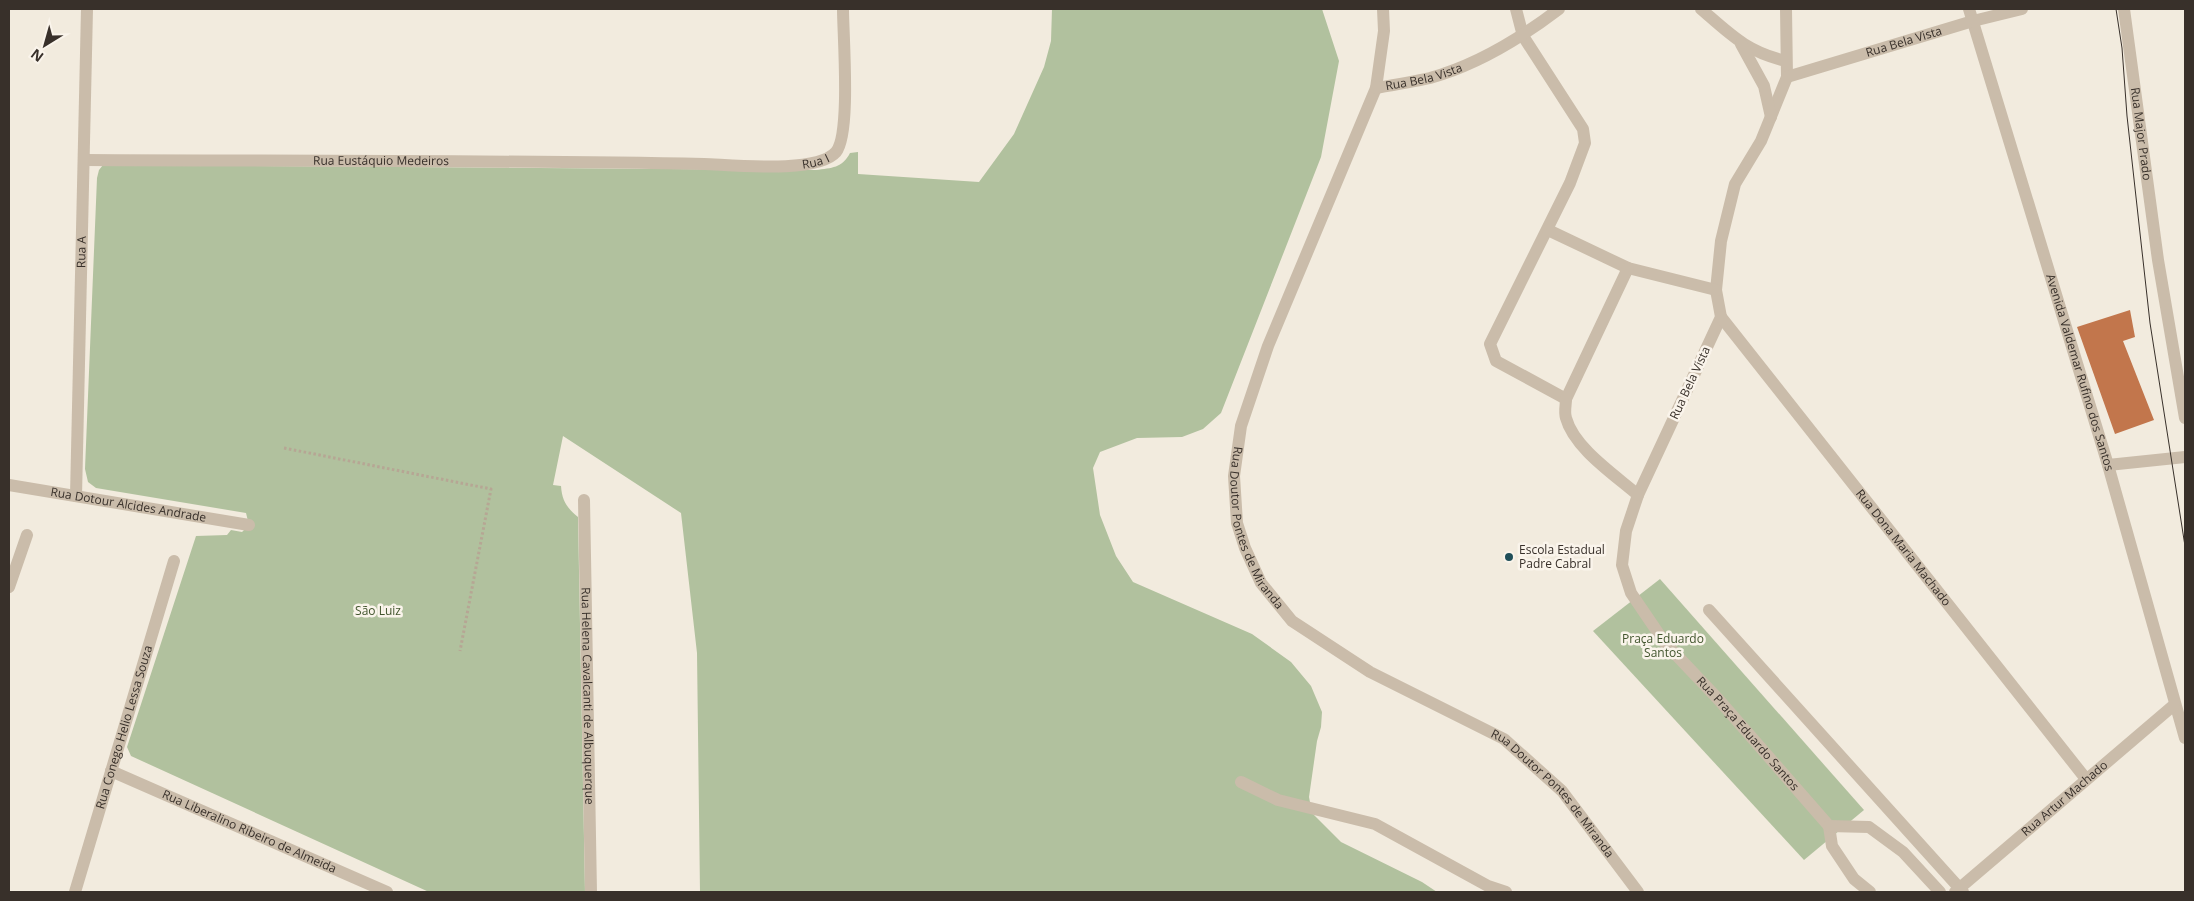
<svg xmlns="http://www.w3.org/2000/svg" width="2194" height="901" viewBox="0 0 2194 901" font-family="'Open Sans',sans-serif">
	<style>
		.green { fill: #b1c19e }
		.building { fill: #c2764c }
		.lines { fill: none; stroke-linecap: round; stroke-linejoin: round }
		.path { stroke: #b6a694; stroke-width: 3; stroke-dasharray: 2.5 2.5; stroke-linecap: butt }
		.minor { stroke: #cabcaa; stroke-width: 12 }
		.tram { stroke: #38302a; stroke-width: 1 }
		.poi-dot { fill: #204e58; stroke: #faf4eb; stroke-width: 2 }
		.labels { text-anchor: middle; stroke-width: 5; stroke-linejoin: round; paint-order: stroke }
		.street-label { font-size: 12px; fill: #38302a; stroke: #faf4eb }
		.poi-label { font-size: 12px; fill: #38302a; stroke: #faf4eb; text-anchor: start }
		.park-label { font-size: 12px; fill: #42552e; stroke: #faf4eb }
	</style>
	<rect width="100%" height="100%" fill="#f2ebde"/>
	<g class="green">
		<path d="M1052,9H1322L1339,61L1321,157L1221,413L1203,429L1182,437L1137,438L1100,452L1093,468L1100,515L1116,556L1133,582L1252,634L1291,662L1311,686L1322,712L1321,727L1317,741L1309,797L1312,813L1341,842L1422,882L1437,892H700L697,653L681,513L563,436L553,485L561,486C562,501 567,508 578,517L585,892H429L131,756L127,747L196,536L227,535L231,530L242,532L249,525L246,513L96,488L88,482L85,469L97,178L99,170L103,165L816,170C832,168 842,168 850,153L858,152V174L979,182L1014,134L1044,67L1051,41Z"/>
		<polygon points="1660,579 1864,810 1804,860 1593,631"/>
	</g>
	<polygon class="building" points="2130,310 2135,337 2123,341 2154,420 2115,434 2077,327"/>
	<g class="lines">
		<polyline class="path" points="284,448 491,489 460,651"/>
		<g class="minor">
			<path id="s1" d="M1383,9L1384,31L1376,88L1268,346L1241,426L1234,476L1237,523L1245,548L1261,583L1292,621L1370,672L1504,739L1562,791L1638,892"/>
			<polyline points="1516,9 1523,36 1583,129 1585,143 1570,183 1490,344 1496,361 1566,399"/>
			<path d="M1701,9C1731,35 1747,52 1786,61"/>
			<path id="s2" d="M1786,9L1787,77L1761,141L1735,184L1721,241L1716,290L1721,317L1638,495L1626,531L1622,565L1631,593L1665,643L1719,700L1829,826L1832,846L1854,879L1870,892"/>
			<path id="s3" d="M1969,9L2108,465L2185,738"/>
			<path id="s4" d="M2124,9L2158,260L2185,418"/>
			<polyline points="1741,44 1764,86 1771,117"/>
			<path id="s5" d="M1787,77L1973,21L2022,9"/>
			<path id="s6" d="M1376,88C1394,85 1412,82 1430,78C1477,65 1521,38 1559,9"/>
			<path id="s7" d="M85,160C291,161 497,160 704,164C733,165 817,174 836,152C851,134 843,36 843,9"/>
			<polyline points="1548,230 1628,268 1716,290"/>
			<path d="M1628,268L1566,399C1566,405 1564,412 1566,418C1574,448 1615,475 1638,495"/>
			<path id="s8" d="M1721,317L2086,779"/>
			<polyline points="2108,465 2185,457"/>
			<path id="s9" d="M9,485L249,525"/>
			<path id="s10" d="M76,496L87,9"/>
			<path id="s11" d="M584,500L591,892"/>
			<polyline points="9,587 27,535"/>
			<polyline points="1709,610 1963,892"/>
			<path id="s12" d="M111,771L387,892"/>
			<polyline points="1241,782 1278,800 1375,824 1488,886 1506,892"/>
			<polyline points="1829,826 1869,827 1903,852 1940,892"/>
			<path id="s13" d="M75,892L174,561"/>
			<path id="s14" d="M1955,892L2174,705"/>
		</g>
		<polyline class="tram" points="2116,9 2122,48 2127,116 2150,323 2185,546"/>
	</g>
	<circle class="poi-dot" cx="1509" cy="557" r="5"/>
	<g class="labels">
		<g class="street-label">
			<text dy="4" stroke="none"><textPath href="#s5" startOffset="122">Rua Bela Vista</textPath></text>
			<text dy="4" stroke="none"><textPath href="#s6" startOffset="49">Rua Bela Vista</textPath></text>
			<text dy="4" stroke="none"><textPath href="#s4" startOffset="126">Rua Major Prado</textPath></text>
			<text dy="4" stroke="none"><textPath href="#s7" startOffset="731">Rua I</textPath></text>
			<text dy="4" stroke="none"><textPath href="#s7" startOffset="296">Rua Eustáquio Medeiros</textPath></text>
			<text dy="4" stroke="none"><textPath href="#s10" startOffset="244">Rua A</textPath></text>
			<text dy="4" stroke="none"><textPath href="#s3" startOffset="380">Avenida Valdemar Rufino dos Santos</textPath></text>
			<text transform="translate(1690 383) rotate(-65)" y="4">Rua Bela Vista</text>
			<text dy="4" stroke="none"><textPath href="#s9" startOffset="121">Rua Dotour Alcides Andrade</textPath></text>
			<text dy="4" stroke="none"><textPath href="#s1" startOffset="551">Rua Doutor Pontes de Miranda</textPath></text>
			<text dy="4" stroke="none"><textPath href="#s8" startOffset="294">Rua Dona Maria Machado</textPath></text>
			<text dy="4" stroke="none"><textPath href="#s11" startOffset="196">Rua Helena Cavalcanti de Albuquerque</textPath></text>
			<text dy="4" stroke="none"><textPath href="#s13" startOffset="172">Rua Conego Helio Lessa Souza</textPath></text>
			<text dy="4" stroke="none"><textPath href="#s2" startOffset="804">Rua Praça Eduardo Santos</textPath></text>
			<text dy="4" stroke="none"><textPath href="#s1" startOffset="971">Rua Doutor Pontes de Miranda</textPath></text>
			<text dy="4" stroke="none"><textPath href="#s14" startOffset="144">Rua Artur Machado</textPath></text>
			<text dy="4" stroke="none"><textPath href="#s12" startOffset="151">Rua Liberalino Ribeiro de Almeida</textPath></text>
		</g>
		<g class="poi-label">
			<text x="1519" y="554">Escola Estadual<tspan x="1519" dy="14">Padre Cabral</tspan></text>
		</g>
		<g class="park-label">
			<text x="378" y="615">São Luiz</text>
			<text x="1663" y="643">Praça Eduardo<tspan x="1663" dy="14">Santos</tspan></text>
		</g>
	</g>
	<rect width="2194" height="901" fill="none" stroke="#38302a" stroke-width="20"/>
	<g transform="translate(45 45) rotate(217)" stroke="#faf4eb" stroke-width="4" paint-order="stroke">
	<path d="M0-4L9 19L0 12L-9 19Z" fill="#38302a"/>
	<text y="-8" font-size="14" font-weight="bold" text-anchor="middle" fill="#38302a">N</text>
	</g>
</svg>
